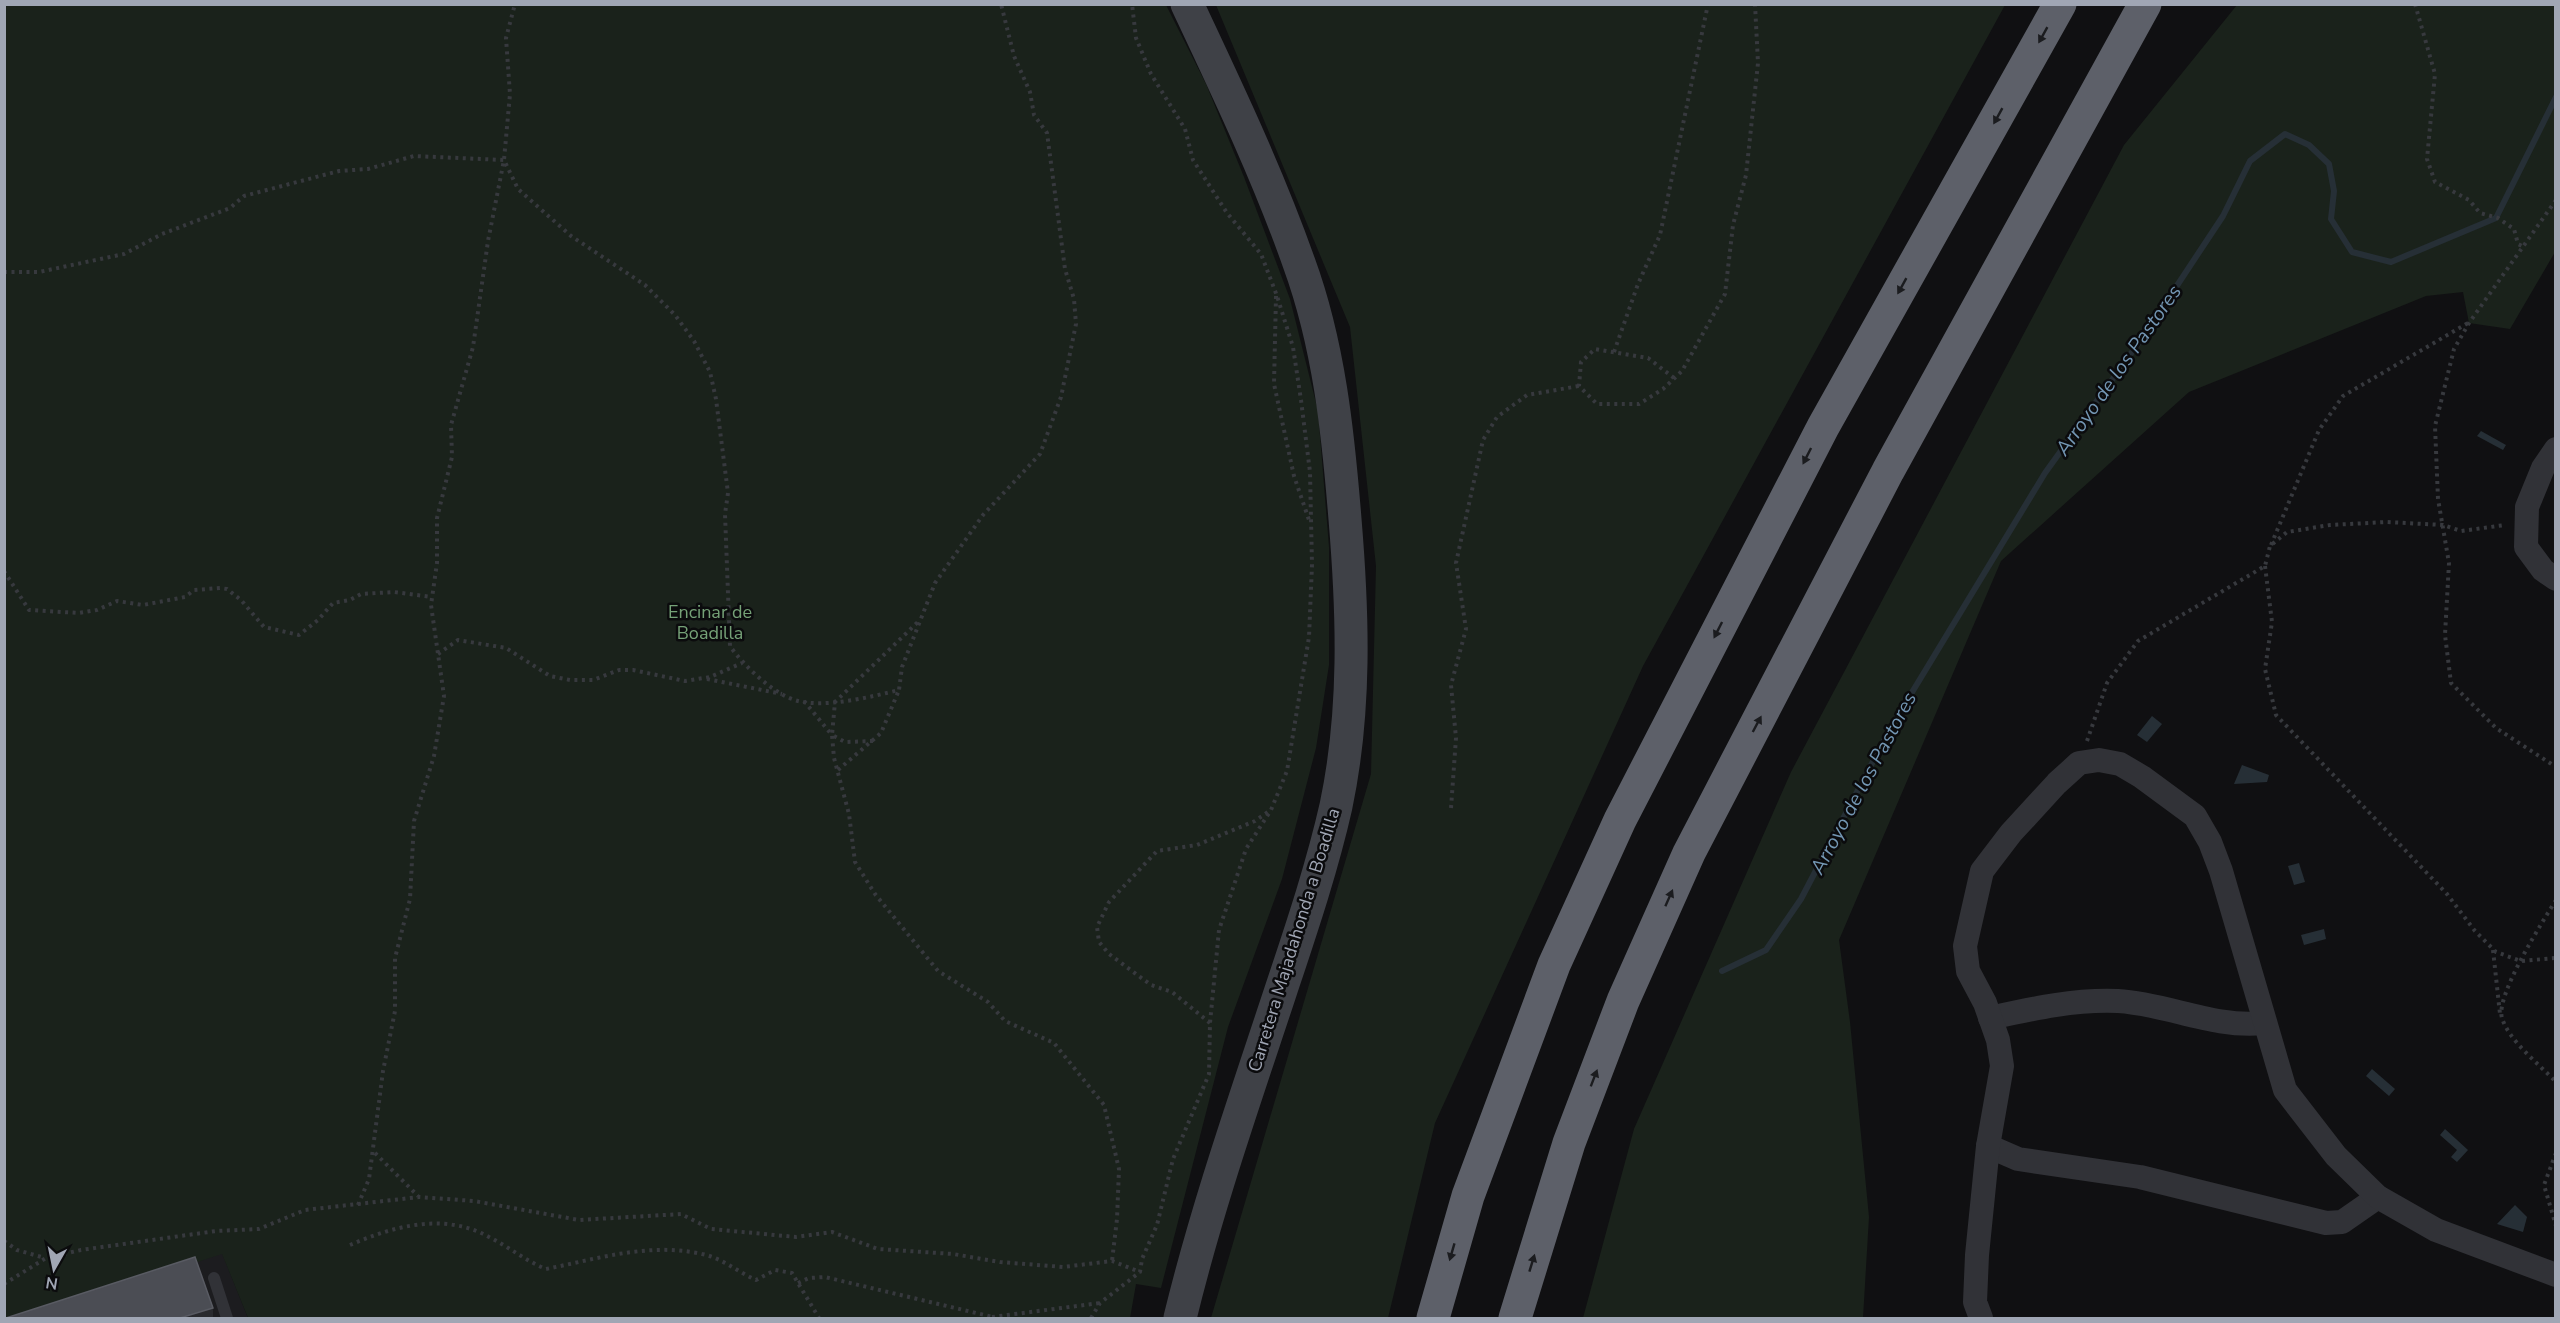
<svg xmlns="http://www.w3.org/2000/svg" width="2560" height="1323" viewBox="0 0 2560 1323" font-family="'Nunito Sans',sans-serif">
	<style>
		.built { fill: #1c1c1f }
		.green { fill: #1a221b }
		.water { fill: #262f36 }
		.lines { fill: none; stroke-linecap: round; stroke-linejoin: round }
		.stream { stroke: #262f36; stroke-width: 6 }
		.path { stroke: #37393e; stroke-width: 4; stroke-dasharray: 3 4.5; stroke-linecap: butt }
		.lane { stroke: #313237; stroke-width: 12 }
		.street { stroke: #313237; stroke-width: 24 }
		.secondary { stroke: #3f4147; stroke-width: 33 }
		.highway { stroke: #5d6069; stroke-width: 33 }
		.shaded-wall { fill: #292a2e }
		.building { fill: #4b4d54; stroke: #595b63; stroke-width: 1.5 }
		.oneway { fill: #1b1c1f }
		.labels { text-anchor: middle; stroke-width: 5; stroke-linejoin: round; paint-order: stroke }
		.park-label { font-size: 18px; fill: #75a177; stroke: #0b0b0d }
		.street-label { font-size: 18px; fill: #a0a6b4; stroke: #0b0b0d }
		.water-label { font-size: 20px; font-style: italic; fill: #7396b3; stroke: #0b0b0d }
	</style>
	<rect width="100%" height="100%" fill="#101012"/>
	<polygon class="built" points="222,1253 248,1318 27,1318 69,1306"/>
	<g class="green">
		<polygon points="5,5 1166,5 1206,84 1244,177 1290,299 1318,411 1329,547 1329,665 1316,748 1282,879 1228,1027 1161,1288 1136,1284 1130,1318 248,1318 222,1254 27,1318 5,1318"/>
		<polygon points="1216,5 2005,5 1643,666 1435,1123 1388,1318 1211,1318 1371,774 1376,566 1350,327"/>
		<polygon points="2237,5 2555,5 2555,252 2510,329 2469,323 2463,292 2426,296 2189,392 2001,561 1839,940 1850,1022 1869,1217 1863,1318 1583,1318 1634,1129 1791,772 2124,145"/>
	</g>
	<g class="water">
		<polygon points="2481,431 2506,445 2503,450 2477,436"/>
		<polygon points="2152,716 2162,724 2147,742 2137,735"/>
		<polygon points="2242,765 2269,775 2267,782 2234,784"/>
		<polygon points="2299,863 2305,882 2294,885 2288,866"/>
		<polygon points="2324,929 2326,939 2304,945 2301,935"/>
		<polygon points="2372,1069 2395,1089 2389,1096 2366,1076"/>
		<polygon points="2445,1129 2468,1150 2457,1162 2451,1157 2457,1150 2440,1135"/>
		<polygon points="2515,1205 2527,1217 2523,1232 2497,1224"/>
	</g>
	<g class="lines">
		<polyline class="stream" points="1722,971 1766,950 1801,899 1891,727 2045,473 2145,334 2223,216 2250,161 2285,134 2309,145 2329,164 2334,191 2331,219 2352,252 2391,262 2496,218 2556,97"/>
		<g class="path">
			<polyline points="2415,4 2435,74 2427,159 2435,182 2469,200 2480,213 2498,218 2514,229 2518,244 2522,246"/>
			<polyline points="2556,200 2469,323 2454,349 2435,426 2438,499 2449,563 2445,635 2451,683 2496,728 2556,767"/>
			<path d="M4,272H39L124,254L162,234L230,208L244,196L339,171L368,169L414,156L504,160L518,189L571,236L645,285L675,315L694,341L710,372L716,399L728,493L725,514L730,646C743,665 774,695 798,701C827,708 870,697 899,690L902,667L935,583L983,515L1040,454L1061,397L1076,324L1074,299L1065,269L1047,133L1034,115L1030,92L1014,56L1001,4"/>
			<polyline points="1276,296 1274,384 1294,476 1309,520"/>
			<polyline points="1614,352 1638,284 1660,235 1708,4"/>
			<polyline points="1674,378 1648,358 1595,349 1581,362 1579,386 1597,404 1639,404 1663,389 1682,371 1725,294 1733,225 1746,175 1758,63 1755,4"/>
			<polyline points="2271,545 2319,430 2343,396 2468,323"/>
			<polyline points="2265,566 2272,622 2265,669 2276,715 2447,894 2475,931 2496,952 2521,961 2556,958"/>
			<polyline points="4,571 29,610 79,613 97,610 117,601 143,605 185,597 194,590 220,588 227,589 241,600 264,627 299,635 318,620 333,603 350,600 361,594 394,592 432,597"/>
			<polyline points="438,654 458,640 506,648 550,676 570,680 593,680 619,670 633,670 685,681 710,677 742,663"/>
			<polyline points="707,679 782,694"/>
			<polyline points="804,701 832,735 834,758 849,814 855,862 875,894 938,971 988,1002 1005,1021 1054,1043 1104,1105 1119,1169 1117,1219 1112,1261"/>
			<polyline points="873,741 845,742 832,735 835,702 920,620"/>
			<polyline points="2087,741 2107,683 2138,641 2265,566 2270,546 2287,532 2330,525 2387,522 2443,525 2461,531 2505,525"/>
			<polyline points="838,770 881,733 899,690"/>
			<polyline points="1451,808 1456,738 1451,685 1466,629 1456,563 1483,440 1497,417 1527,395 1579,386"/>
			<path d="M2556,900C2543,921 2495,996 2502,1018C2509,1041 2539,1064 2556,1082"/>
			<polyline points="2493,950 2500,1014"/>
			<polyline points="1210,1023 1172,992 1151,985 1109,954 1099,942 1097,927 1109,902 1157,851 1197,845 1255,821 1268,812"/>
			<polyline points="375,1153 418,1196"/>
			<polyline points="2556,1153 2544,1185 2556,1226"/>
			<polyline points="358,1205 369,1179 383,1071 395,1011 395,958 410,899 414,821 434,756 444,696 431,605 437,563 437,518 452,457 451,425 473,347 488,241 504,160 510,94 506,38 515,4"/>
			<polyline points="4,1241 17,1250 45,1258"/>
			<path d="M350,1245C394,1226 444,1212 489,1237C509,1247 526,1261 546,1269C597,1259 649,1242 702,1254C722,1258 738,1272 756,1280L775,1270L792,1273L819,1318"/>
			<polyline points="798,1283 809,1278 825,1277 993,1317"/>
			<polyline points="4,1284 46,1258 81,1250 216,1231 259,1229 305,1210 419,1197 474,1201 579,1220 681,1214 711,1229 796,1237 832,1232 878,1249 953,1254 1000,1262 1063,1267 1112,1261 1140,1272"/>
			<polyline points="992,1317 1100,1303"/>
			<polyline points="1091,1318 1100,1303 1140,1272 1142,1259 1157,1225 1173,1159 1209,1074 1210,1023 1219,930 1246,849 1271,810 1287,771 1309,637 1312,565 1310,472 1301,400 1293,347 1277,296 1261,254 1227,213 1193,160 1185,129 1151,74 1136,38 1132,4"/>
		</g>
		<polyline class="lane" points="214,1278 227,1318"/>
		<g class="street">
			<polyline points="2556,449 2543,468 2527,507 2526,547 2543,570 2556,579"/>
			<path d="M1990,1018C2031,1009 2075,999 2118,1001C2168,1004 2213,1028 2263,1023"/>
			<polyline points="1988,1146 2018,1159 2140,1177 2326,1223 2342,1222 2378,1197"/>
			<polyline points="1981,1318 1975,1302 1977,1255 1988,1146 2002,1066 1998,1040 1985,1003 1968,971 1965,946 1982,871 2011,833 2057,783 2079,763 2099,760 2120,764 2142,777 2195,816 2210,842 2221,871 2285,1090 2336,1156 2378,1197 2436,1230 2556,1275"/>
		</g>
		<path class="secondary" d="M1180,1318C1207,1207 1245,1099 1281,990C1301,930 1322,868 1336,806C1356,711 1353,615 1345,519C1338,432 1329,345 1299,263C1268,175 1227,89 1187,4"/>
		<g class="highway">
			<polyline points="1433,1318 1468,1196 1554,965 1620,820 1823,427 2060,4"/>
			<polyline points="1515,1318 1569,1143 1623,1001 1689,853 1888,471 2145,4"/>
		</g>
	</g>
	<polygon class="shaded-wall" points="213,1308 213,1318 180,1318"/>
	<polygon class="building" points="195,1257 213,1308 180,1318 6,1318"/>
	<defs><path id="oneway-solid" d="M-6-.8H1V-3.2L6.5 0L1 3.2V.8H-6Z" transform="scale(1.5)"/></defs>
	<g class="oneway">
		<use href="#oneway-solid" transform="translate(2043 35) rotate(119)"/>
		<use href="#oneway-solid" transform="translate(1998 116) rotate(119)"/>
		<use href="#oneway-solid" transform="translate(1902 286) rotate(119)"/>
		<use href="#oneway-solid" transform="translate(1807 456) rotate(117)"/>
		<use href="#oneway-solid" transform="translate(1718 630) rotate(117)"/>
		<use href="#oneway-solid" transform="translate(1757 724) rotate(-62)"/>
		<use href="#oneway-solid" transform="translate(1669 898) rotate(-66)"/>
		<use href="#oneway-solid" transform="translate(1594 1078) rotate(-69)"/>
		<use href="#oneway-solid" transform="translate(1452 1252) rotate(106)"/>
		<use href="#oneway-solid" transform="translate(1532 1263) rotate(-73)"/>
	</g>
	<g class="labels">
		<g class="park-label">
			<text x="710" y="618">Encinar de<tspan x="710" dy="21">Boadilla</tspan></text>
		</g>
		<g class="street-label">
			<text transform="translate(1294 940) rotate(-73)" y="6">Carretera Majadahonda a Boadilla</text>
		</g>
		<g class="water-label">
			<text transform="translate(2118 370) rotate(-55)" y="7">Arroyo de los Pastores</text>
			<text transform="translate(1863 783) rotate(-62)" y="7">Arroyo de los Pastores</text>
		</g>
	</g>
	<rect width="2560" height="1323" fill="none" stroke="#a0a6b4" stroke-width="12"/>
	<g transform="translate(54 1269) rotate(189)" stroke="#0b0b0d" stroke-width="4.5" paint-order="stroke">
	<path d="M0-4.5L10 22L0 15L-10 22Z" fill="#a0a6b4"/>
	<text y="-9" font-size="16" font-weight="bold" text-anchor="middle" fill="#a0a6b4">N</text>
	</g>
</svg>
